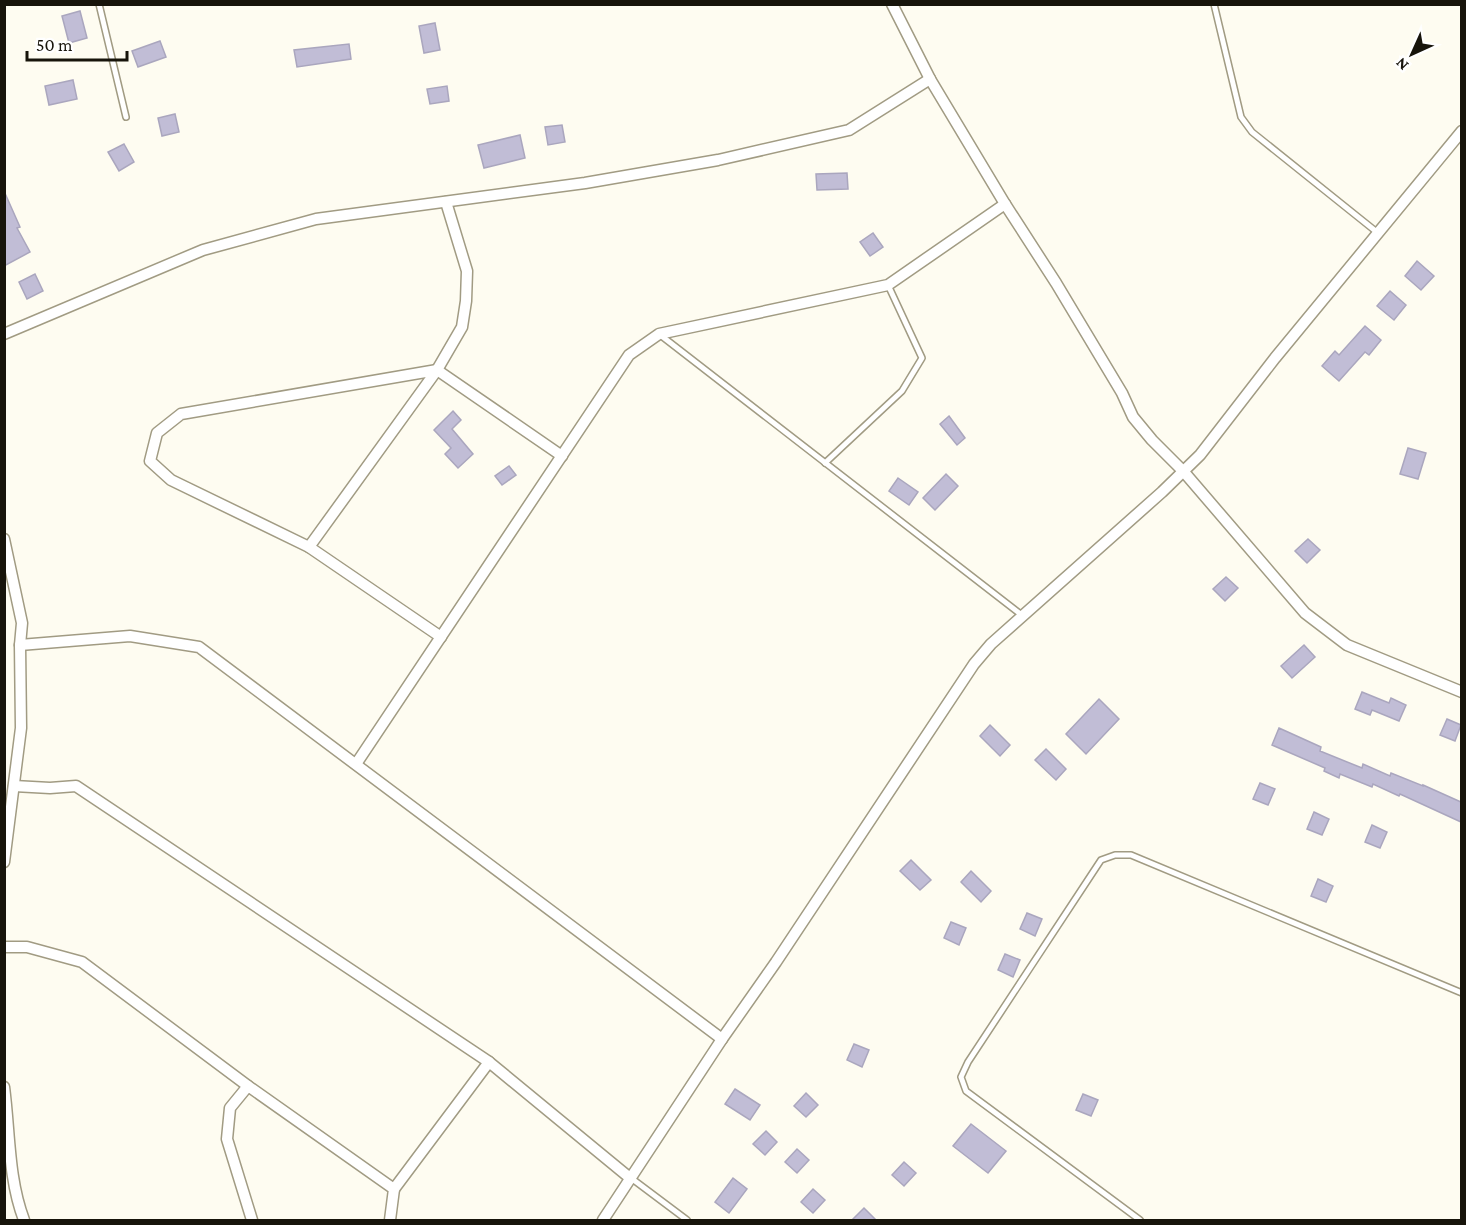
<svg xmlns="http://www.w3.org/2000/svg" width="1466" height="1225" viewBox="0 0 1466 1225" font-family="'Crimson Pro',serif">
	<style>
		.building { fill: #c1bdd6; stroke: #aaa6be; stroke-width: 1.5 }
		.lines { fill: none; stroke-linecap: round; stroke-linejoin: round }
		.lane-casing { stroke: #a19b83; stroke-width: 8 }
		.street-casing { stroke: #a19b83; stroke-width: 13 }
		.lane { stroke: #fff; stroke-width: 5 }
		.street { stroke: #fff; stroke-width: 10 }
	</style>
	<rect width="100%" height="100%" fill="#fefcf1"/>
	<g class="building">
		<polygon points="80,11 87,38 69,43 62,16"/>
		<polygon points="435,23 440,50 424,53 419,26"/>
		<polygon points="160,41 166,57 138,67 132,51"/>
		<polygon points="349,44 351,59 297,67 294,50"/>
		<polygon points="73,80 77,99 49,105 45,86"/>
		<polygon points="447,86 449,101 430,104 427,89"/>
		<polygon points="175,114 179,132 162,136 158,118"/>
		<polygon points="562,125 565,142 548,145 545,127"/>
		<polygon points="520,135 525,158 484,168 478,145"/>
		<polygon points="124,144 134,162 119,171 108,152"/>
		<polygon points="847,173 848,189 817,190 816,174"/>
		<polygon points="4,191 20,227 17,228 30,252 4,266"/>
		<polygon points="873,233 883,247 870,256 860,242"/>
		<polygon points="1417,261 1434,276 1421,290 1405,276"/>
		<polygon points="35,274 43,291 27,299 19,282"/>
		<polygon points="1390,291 1406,305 1394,320 1377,306"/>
		<polygon points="1365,326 1381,340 1369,355 1365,352 1339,381 1322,366 1335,351 1339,355"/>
		<polygon points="453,411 461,420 452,429 473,454 458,468 445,454 451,448 434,430"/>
		<polygon points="949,416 965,438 957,445 940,424"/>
		<polygon points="1408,448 1426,453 1418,479 1400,474"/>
		<polygon points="509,466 516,475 502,485 495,476"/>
		<polygon points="946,474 958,486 935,510 923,498"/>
		<polygon points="898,478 918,492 909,505 889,491"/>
		<polygon points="1308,539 1320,550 1307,563 1295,551"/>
		<polygon points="1226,577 1238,588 1225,601 1213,589"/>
		<polygon points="1304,645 1315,657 1292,678 1281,666"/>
		<polygon points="1362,692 1389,703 1391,698 1406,705 1399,721 1372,710 1370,715 1355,709"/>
		<polygon points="1099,699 1119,719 1086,754 1066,734"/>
		<polygon points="1447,719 1461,725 1455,741 1440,735"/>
		<polygon points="990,725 1010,745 1000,756 980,736"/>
		<polygon points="1279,728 1321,747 1320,751 1362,768 1363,764 1390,776 1391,773 1423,786 1423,785 1461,802 1461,822 1400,794 1399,796 1373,784 1372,787 1340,774 1339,778 1324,771 1325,768 1272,745"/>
		<polygon points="1046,749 1066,769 1056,780 1035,760"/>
		<polygon points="1260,783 1275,789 1268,805 1253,799"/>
		<polygon points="1314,812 1329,819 1322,835 1307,829"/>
		<polygon points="1372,825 1387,832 1380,848 1365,842"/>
		<polygon points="911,860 931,880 920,890 900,871"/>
		<polygon points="971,871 991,891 981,902 961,882"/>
		<polygon points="1318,879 1333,886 1326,902 1311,896"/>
		<polygon points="1027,913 1042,919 1035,936 1020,929"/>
		<polygon points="951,922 966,928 959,945 944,938"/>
		<polygon points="1005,954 1020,960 1013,977 998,970"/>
		<polygon points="854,1044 869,1050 862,1067 847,1060"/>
		<polygon points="735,1089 760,1105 750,1120 725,1104"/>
		<polygon points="806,1093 818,1105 806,1117 794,1106"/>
		<polygon points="1083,1094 1098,1100 1091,1116 1076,1110"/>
		<polygon points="971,1124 1006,1151 988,1173 953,1146"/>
		<polygon points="766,1131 777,1142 765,1155 753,1144"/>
		<polygon points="797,1149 809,1160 797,1173 785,1162"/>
		<polygon points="904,1162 916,1173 904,1186 892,1175"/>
		<polygon points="733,1178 747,1189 729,1213 715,1202"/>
		<polygon points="813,1189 825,1200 813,1213 801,1202"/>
		<polygon points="864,1208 877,1221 851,1221"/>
	</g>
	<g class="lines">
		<defs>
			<g id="lane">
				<polyline points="99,4 126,117"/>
				<polyline points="1214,4 1241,117 1252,132 1378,233"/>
				<polyline points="659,334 1023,616"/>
				<polyline points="825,463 902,391 922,358 888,285"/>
				<polyline points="631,1178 687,1220"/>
				<polyline points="1140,1220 966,1091 961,1077 968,1062 1101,860 1115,855 1131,855 1462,993"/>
			</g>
			<g id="street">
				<polyline points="892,4 930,79"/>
				<polyline points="4,334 203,250 316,219 585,183 718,160 849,130 930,79 1005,204 1056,283 1122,393 1133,417 1152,440 1184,472 1305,613 1347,645 1462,692"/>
				<polyline points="4,539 22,623 20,645 21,728 4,862"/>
				<polyline points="309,547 437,370 462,327 466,301 467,271 446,202"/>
				<polyline points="441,637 309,547 171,480 150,461 157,433 181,414 437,370 562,456"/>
				<polyline points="20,645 130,636 199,647 722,1039"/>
				<polyline points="356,764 629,355 659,334 888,285 1005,204"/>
				<polyline points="14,786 50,788 76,786 489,1062 394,1189"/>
				<polyline points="4,947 27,947 82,962 248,1086"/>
				<polyline points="489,1062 630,1178"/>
				<path d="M4,1087C10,1132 8,1178 24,1220"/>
				<polyline points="252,1220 227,1139 230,1108 248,1086 394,1189 390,1220"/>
				<polyline points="603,1220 722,1039 776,962 974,664 991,644 1162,492 1200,455 1275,358 1462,131"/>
			</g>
		</defs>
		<use href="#lane" class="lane-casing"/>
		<use href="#street" class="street-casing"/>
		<use href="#lane" class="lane"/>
		<use href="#street" class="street"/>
	</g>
	<rect width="1466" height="1225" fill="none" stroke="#17140b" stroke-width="12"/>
	<g transform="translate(1412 54) rotate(225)" stroke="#ffffff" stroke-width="4.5" paint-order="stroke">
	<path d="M0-4.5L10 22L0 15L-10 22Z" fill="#17140b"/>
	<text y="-9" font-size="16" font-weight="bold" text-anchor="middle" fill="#17140b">N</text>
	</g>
	<path d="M27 51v9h100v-9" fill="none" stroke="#17140b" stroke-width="3"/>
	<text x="36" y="51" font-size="18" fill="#17140b" stroke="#ffffff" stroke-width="4.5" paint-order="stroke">50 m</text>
</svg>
